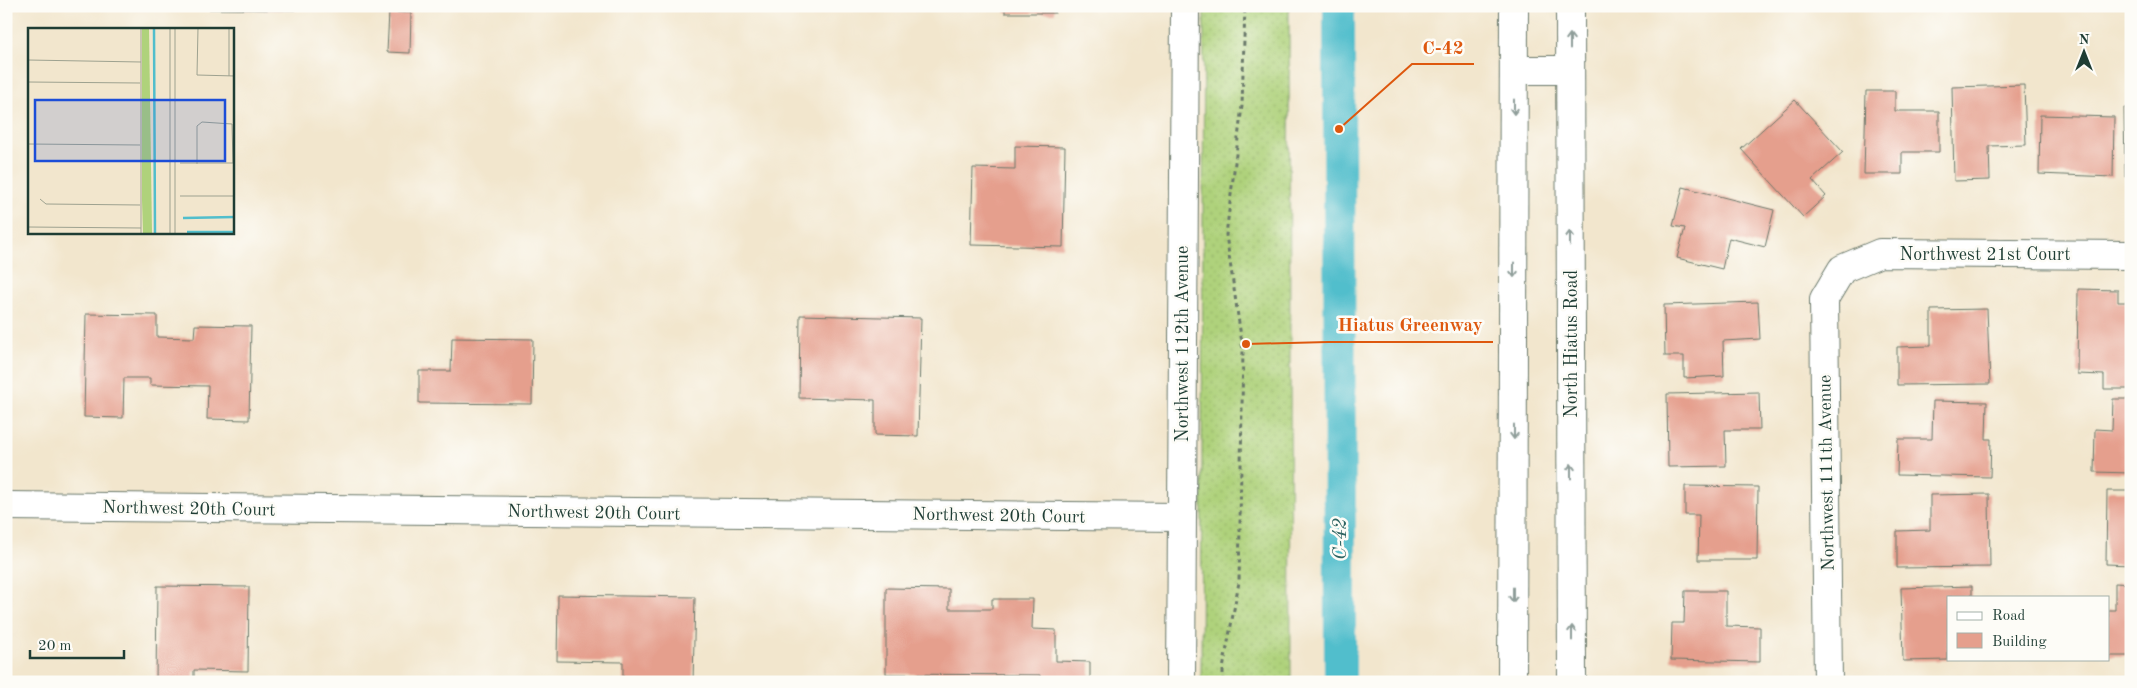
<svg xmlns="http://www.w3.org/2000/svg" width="2137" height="688" viewBox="0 0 2137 688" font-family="'Old Standard TT',serif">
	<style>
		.grass { fill: url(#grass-dots); stroke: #678858 }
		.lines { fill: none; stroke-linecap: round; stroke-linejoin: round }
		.canal { stroke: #51becc; stroke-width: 32 }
		.building { fill: #e59f8d }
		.minor-casing { stroke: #69786a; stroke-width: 30 }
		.major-casing { stroke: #69786a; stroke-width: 30 }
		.path { stroke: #69786a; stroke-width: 3; stroke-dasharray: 4 4; stroke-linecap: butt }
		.minor { stroke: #fff; stroke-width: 28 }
		.major { stroke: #fff; stroke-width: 28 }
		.oneway { stroke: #8f9e9a }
		.labels { text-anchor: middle; stroke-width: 5; stroke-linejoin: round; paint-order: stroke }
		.street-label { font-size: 18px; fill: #1f3d34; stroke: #fdfcf7 }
		.water-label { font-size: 19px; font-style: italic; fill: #2e6462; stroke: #fdfcf7 }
		.inset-river { fill: none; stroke: #51becc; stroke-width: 2.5 }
		.inset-road { fill: none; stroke: #9ea290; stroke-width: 1 }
		.view { fill: #1d4ed8; fill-opacity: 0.15; stroke: #1d4ed8; stroke-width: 2.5 }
		.inset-edge { fill: none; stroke: #1f3d34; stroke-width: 2.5 }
		.leader { fill: none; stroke: #de580e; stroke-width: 2 }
		.callout-dot { fill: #de580e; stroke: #fdfcf7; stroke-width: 2 }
		.callout-label { font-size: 19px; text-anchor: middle; font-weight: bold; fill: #de580e; stroke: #fdfcf7; stroke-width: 5; stroke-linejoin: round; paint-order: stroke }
	</style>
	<defs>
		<pattern id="grass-dots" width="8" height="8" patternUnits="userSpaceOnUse" patternTransform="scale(1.25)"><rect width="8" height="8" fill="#afd27b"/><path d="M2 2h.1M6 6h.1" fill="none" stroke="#96b56b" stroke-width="1.8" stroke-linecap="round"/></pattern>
	</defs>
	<rect width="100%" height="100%" fill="#fdfcf7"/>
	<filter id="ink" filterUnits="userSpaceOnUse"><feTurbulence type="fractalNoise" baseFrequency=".02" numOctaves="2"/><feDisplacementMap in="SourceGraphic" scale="10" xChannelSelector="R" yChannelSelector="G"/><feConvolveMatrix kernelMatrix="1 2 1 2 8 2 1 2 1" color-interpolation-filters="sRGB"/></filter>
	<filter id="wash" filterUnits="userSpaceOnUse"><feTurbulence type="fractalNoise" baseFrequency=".0096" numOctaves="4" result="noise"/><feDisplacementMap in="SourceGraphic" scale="20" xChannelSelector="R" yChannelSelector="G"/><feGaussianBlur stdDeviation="1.12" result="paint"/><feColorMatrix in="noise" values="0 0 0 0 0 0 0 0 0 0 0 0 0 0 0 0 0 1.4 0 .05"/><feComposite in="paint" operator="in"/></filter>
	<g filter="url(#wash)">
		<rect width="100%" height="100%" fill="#f2e6cd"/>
		<polygon class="grass" points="1204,6 1289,6 1291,682 1201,682"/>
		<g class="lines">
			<polyline class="canal" points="1339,6 1340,682"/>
		</g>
		<g id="blocks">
			<g class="building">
				<polygon points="189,6 295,6 295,10 189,9"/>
				<rect x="1005" y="6" width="50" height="7"/>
				<polygon points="389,12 411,13 410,53 387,52"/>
				<polygon points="2024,85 2026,145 1989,146 1990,180 1954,181 1952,87"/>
				<polygon points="1866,91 1895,91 1895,111 1939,111 1939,152 1902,152 1902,174 1864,174"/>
				<polygon points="1795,100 1843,152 1812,180 1826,196 1803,217 1741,149"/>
				<polygon points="2124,108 2131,108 2131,177 2125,177"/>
				<polygon points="2040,115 2114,117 2113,177 2039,174"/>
				<polygon points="1015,146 1065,147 1063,247 971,245 973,168 1015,169"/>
				<polygon points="1683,187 1774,210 1765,247 1729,238 1722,269 1677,258 1685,228 1673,226"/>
				<polygon points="2078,289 2118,290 2118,302 2131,302 2131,389 2104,389 2104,375 2077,374"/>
				<polygon points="1758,302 1760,339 1723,341 1724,376 1684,378 1684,356 1665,356 1664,305"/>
				<polygon points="1987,309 1990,384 1897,385 1897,347 1931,346 1931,310"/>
				<polygon points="86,314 157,315 157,337 194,338 195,325 251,326 249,420 207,419 208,386 150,385 150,378 124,378 123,418 84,417"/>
				<polygon points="800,315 921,318 918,436 875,435 875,400 799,398"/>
				<polygon points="452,338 533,339 532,404 419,403 419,371 451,371"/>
				<polygon points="1759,392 1760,430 1725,430 1726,466 1668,467 1667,394"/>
				<polygon points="2113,399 2131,399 2131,473 2094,472 2095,429 2112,430"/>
				<polygon points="1933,401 1987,402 1986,439 1991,439 1990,477 1897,475 1898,439 1932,439"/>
				<polygon points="1685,486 1758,487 1757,560 1698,560 1699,515 1685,515"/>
				<polygon points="2107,491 2131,491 2131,565 2106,564"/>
				<polygon points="1989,494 1990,567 1897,568 1897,531 1930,530 1930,495"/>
				<polygon points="2115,583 2131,584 2131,656 2108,656 2108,610 2115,610"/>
				<polygon points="157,586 249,587 248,671 194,670 194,682 156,682"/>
				<polygon points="1972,586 1972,597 1948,597 1948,660 1903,661 1901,588"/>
				<polygon points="886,588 949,589 949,609 992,609 992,599 1033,599 1032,629 1056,630 1056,661 1090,662 1090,682 1040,682 1040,675 886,674"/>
				<polygon points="1685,591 1726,591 1726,626 1760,627 1760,662 1671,660 1672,623 1684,623"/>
				<polygon points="558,595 695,597 693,682 623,682 623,662 557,661"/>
			</g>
		</g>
	</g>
	<g filter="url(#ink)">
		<use href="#blocks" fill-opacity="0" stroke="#69786a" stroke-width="1"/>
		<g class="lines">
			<defs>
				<g id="minor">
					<polyline points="6,506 1181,517"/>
					<polyline points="1181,682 1185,6"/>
					<polyline points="1828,682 1824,299 1842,269 1880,253 2131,255"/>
				</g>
				<g id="major">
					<polyline points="1570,6 1572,682"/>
					<polyline points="1514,70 1569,70"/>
					<polyline points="1512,682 1514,6"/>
				</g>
			</defs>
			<use href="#minor" class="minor-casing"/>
			<use href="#major" class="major-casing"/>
			<polyline class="path" points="1223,682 1223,669 1239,582 1243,350 1226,235 1242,106 1245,6"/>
			<use href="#minor" class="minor"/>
			<use href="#major" class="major"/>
		</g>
		<defs><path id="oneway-shaft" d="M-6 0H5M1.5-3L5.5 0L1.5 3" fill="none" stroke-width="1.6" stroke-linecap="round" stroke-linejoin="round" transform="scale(1.25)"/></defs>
		<g class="oneway">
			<use href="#oneway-shaft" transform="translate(1570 41) rotate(-90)"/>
			<use href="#oneway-shaft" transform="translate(1514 107) rotate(90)"/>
			<use href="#oneway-shaft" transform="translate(1570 238) rotate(-90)"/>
			<use href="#oneway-shaft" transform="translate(1514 270) rotate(90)"/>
			<use href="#oneway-shaft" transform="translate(1514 432) rotate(90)"/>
			<use href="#oneway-shaft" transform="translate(1571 471) rotate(-90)"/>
			<use href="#oneway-shaft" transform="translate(1513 595) rotate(90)"/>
			<use href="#oneway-shaft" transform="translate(1572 633) rotate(-90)"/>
		</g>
	</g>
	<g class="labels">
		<g class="street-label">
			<text x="1985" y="260">Northwest 21st Court</text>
			<text transform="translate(1182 344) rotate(-90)" y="6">Northwest 112th Avenue</text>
			<text transform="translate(1571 344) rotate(-90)" y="6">North Hiatus Road</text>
			<text transform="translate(1826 473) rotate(-91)" y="6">Northwest 111th Avenue</text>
			<text transform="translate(189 508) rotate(1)" y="6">Northwest 20th Court</text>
			<text transform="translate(594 512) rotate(1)" y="6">Northwest 20th Court</text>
			<text transform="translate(999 515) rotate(1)" y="6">Northwest 20th Court</text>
		</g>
		<g class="water-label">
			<text transform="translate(1339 539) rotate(-90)" y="7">C-42</text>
		</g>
	</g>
	<g transform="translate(28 28)">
		<rect width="206" height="206" fill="#f2e6cd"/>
		<path d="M114,0H121L124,206H115L114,172Z" fill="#afd27b"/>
		<path class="inset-river" d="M126,0L127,206M155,190L207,189M159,204H207"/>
		<path class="inset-road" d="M113,0V206M147,0V206M170,0L169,47L207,48M201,0V48M0,32L113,34M0,54L112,55M0,116L112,117M152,135H207M169,136V98L174,94L204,96L205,135M152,168H207M12,171L18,176L112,177M0,199L113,200M142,206V0"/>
		<path class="view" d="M7,72H197V133H7Z"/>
		<rect width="206" height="206" class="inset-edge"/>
	</g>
	<path class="leader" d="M1339 129L1412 64H1474M1246 344L1328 342H1493"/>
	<g class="callout-dot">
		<circle cx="1339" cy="129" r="5"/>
		<circle cx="1246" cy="344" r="5"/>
	</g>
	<g class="callout-label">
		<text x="1443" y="54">C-42</text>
		<text x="1410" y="331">Hiatus Greenway</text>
	</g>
	<rect width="2137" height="688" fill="none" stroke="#fdfcf7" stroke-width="25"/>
	<rect x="1947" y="596" width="162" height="65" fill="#fdfcf7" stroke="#a4b0a9"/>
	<rect x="1957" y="612" width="25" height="8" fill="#ffffff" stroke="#a4b0a9"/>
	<text x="1992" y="620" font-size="15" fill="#1f3d34">Road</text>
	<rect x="1957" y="633" width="25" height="15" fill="#e59f8d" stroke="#a4b0a9"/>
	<text x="1992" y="646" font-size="15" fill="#1f3d34">Building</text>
	<g transform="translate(2084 52)" stroke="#fdfcf7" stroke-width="4" paint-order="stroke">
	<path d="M0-4L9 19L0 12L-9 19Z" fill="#1f3d34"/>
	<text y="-8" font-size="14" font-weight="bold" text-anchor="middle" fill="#1f3d34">N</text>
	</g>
	<path d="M30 650v8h94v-8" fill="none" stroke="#1f3d34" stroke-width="2.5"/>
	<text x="38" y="650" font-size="15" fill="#1f3d34" stroke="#fdfcf7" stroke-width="4" paint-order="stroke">20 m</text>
</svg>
